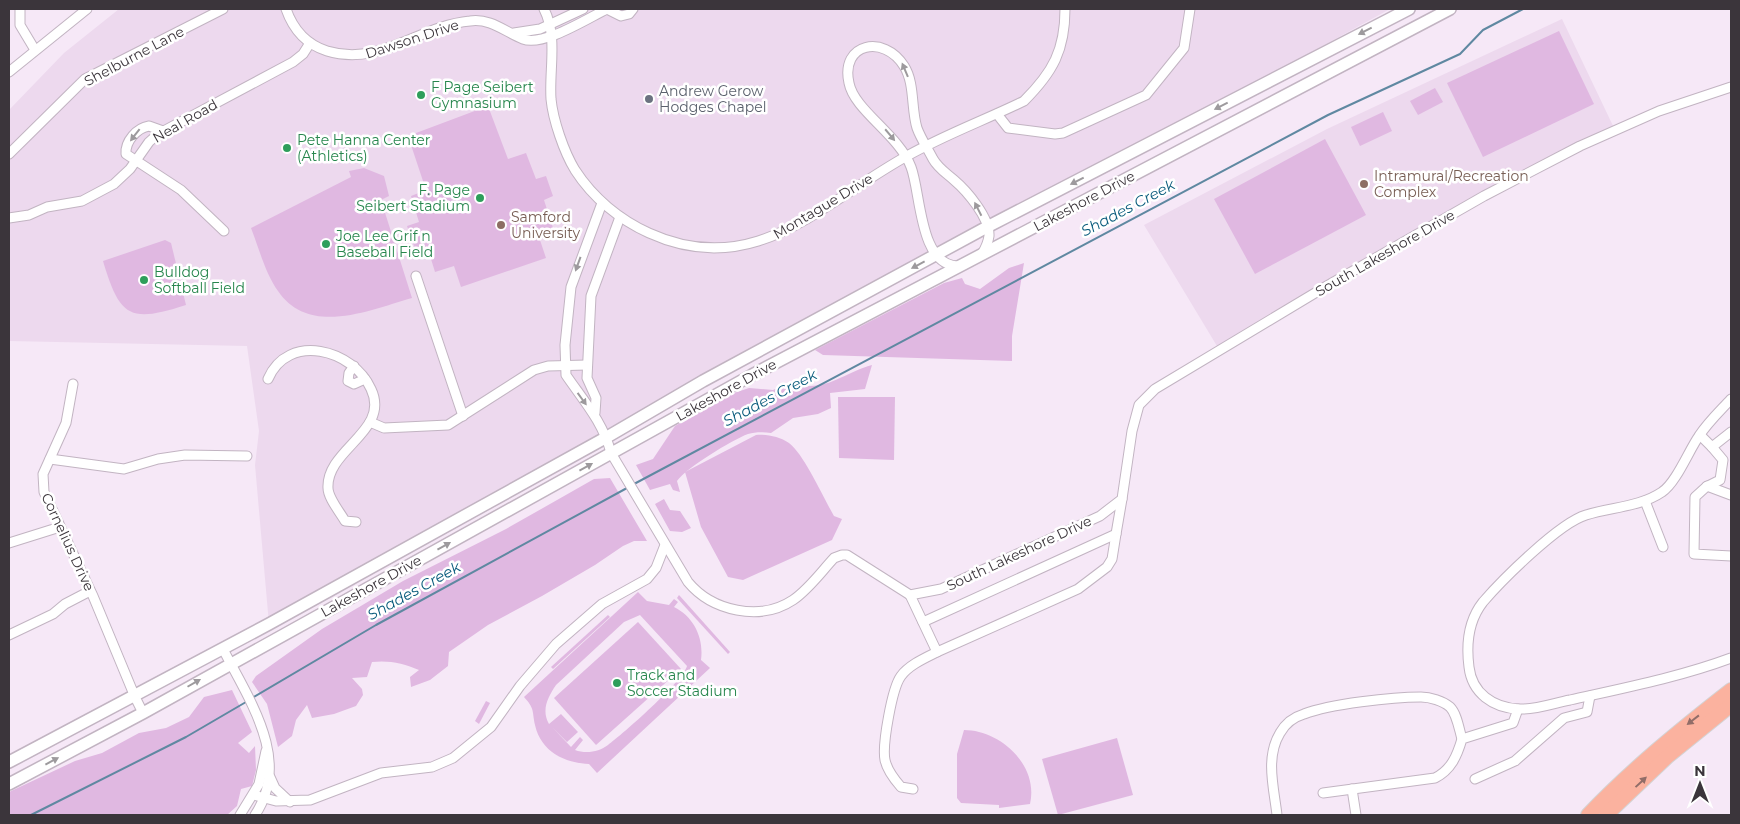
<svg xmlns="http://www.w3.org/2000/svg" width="1740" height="824" viewBox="0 0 1740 824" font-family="Montserrat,sans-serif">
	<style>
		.built { fill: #edd9ee }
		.green { fill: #e0b8e1; fill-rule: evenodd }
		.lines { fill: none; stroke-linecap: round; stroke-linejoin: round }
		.stream { stroke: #5f88a1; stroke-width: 2 }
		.street-casing { stroke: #c2b4c2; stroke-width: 11 }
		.secondary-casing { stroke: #c2b4c2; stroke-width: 14 }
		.primary-casing { stroke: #d4d3d4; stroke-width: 16 }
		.street { stroke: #fff; stroke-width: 9 }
		.secondary { stroke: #fff; stroke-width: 11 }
		.primary { stroke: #fbb29f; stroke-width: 14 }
		.oneway { fill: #9d9a9d }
		.oneway2 { fill: #916d68 }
		.leisure-dot { fill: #2e9e5b; stroke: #fff; stroke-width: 2 }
		.worship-dot { fill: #6b7280; stroke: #fff; stroke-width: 2 }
		.education-dot { fill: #8d6e63; stroke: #fff; stroke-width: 2 }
		.labels { text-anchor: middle; stroke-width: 5; stroke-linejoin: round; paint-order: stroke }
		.street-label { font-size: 14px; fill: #3b353b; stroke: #fff }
		.leisure-label { font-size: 14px; fill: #27864d; stroke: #fff; text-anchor: start }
		.worship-label { font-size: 14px; fill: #5b616d; stroke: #fff; text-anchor: start }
		.education-label { font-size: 14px; fill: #785e54; stroke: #fff; text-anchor: start }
		.water-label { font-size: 15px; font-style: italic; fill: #095b7c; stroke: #fff }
	</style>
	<rect width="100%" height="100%" fill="#f6e8f7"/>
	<g class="built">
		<polygon points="119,9 1390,9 269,624 255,465 259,431 247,346 9,341 9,110 64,53"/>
		<polygon points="1562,19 1615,130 1510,182 1220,351 1144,225 1327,129"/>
	</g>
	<g class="green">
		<polygon points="1559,31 1594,104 1483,157 1447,83"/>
		<polygon points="1435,88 1443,102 1418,115 1410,101"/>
		<polygon points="488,106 508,159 526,153 536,179 546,176 553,196 544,200 553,228 538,234 546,258 461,287 454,266 435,272 427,246 415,249 407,226 419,222 411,196 426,190 408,136"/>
		<polygon points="1383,112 1392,131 1360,146 1351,127"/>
		<polygon points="1325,139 1366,215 1255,274 1214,199"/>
		<path d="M364,168L384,176L389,196L381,200L412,298C370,310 309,337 278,291C265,273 259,248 251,228L351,177L349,171Z"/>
		<path d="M165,240L171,243L186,305C130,323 120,318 103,261Z"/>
		<polygon points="1024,263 1012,336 1012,361 823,355 815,350 944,283 962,278 965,284 980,289 1009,268"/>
		<path d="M872,365L865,389L830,393L831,408L818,414L793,418L771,433C763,432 755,432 748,434C732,440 686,468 677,481L680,492L673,490L670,484L650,490L636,465L653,459L675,426L728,395L749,388L773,390L791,382C823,395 842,373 872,365Z"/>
		<polygon points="838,397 895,397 894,460 839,458"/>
		<path d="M756,435C767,434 780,437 789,443C804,454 824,499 834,516L842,519L832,540L743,580L728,577L701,527L685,472Z"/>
		<path d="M610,478L647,541H634L623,546L595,565L542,596L488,625L449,652L448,666L430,680L411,687L410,677L419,670C404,663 388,660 372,662L367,677L352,678L362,689L363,695L356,706L334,714L312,718L307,705L296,720L292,736L278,747L267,704L252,682L256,676L322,629L403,581L506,529L594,479Z"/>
		<polygon points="664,499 670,510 680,511 691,528 682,532 670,531 655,504"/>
		<path d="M638,592L647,601L669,605L674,599L678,602L674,607C694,617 704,638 701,660L710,668L597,773L589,764C565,763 541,752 535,725C532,711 535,709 524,697ZM640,615L687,666C683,681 623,734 608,745C599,752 586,754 575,750L583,740L580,737L571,747L552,727L567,742L578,732L561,714L549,724C541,710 548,697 556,685L624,622Z"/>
		<polygon points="679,595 730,652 728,654 677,598"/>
		<polygon points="608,615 610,617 553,669 551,667"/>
		<polygon points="638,622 681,669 596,745 554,698"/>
		<polygon points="232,690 252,732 238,743 249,753 255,746 256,770 252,786 241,789 237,806 227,815 9,815 9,792 75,761 102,753 139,733 166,728 189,717 204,697"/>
		<polygon points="486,701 490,703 479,724 475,721"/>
		<path d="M964,730C1000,730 1039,765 1030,804L999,808V805L961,803L957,798V754Z"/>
		<polygon points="1117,738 1133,795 1058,815 1042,759"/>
	</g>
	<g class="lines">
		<g class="stream">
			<polyline points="634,484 1328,115 1460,54 1483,30 1523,9"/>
			<polyline points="252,698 376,625 627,488"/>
			<polyline points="31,815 186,737 246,702"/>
		</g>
		<defs>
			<g id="street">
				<polyline points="20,9 20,25 35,50"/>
				<path d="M286,9C293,29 305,44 327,51C381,67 418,26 470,21C491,18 505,32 523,39C543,47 588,18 607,9"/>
				<path d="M544,9C558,37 549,69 551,99C553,120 564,152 575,170C593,198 620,220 649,233C754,281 822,203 907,156C944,135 985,120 1024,101C1053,72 1065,50 1065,9"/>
				<polyline points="607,9 621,16 629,14 633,9"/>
				<polyline points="514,33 540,29 583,9"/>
				<polyline points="9,72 87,9"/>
				<polyline points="997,114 1008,128 1055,134 1063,133 1146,95 1184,48 1190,9"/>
				<path d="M163,131L149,126C137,128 125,141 126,154L181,190L224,231"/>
				<polyline points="9,154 85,79 223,9"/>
				<path d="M602,203L571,287L565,345L566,375C583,400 603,422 611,453L688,582C712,611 760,622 793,600C809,589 821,572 834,558L842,555H847L910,595L941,589L1100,516L1122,499L1132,431L1139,405L1155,389L1325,287L1484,196L1580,146L1659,111L1731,87"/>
				<polyline points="9,218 29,215 47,207 82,201 114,184 130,169 149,142 158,134 293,62 303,54 310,43"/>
				<path d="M957,266C919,264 921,193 911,167C899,135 854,110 849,83C840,43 884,34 904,66C915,83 911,109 917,128C921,139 928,149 933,159C938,168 946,173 954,180C967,191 990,218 989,236C988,243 985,249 982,254"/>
				<polyline points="416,276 463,416"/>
				<polyline points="354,366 349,373 348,381 354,384 365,379"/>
				<path d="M268,379C288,332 353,349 371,389C391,431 326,449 328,488C328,498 340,512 345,521L356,522"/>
				<polyline points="73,384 66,423 43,474 44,492 93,596 135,697 143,713"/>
				<path d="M1731,399C1720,411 1708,422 1699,436C1689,450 1676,483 1662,492C1640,507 1611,507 1586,515C1559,523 1502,580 1483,602C1468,621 1466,644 1469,667C1472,693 1493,708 1519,709C1535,710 1554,703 1570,700C1624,688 1680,677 1731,658"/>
				<polyline points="595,413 596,398 587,378 591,296 620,217"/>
				<polyline points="370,422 384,428 448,425 534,370 548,366 587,365"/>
				<polyline points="1700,435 1712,447 1731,432"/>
				<polyline points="1712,447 1723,460 1720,480 1706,487 1695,497 1694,554 1731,556"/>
				<polyline points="50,459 124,469 158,459 185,455 247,456"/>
				<polyline points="1707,486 1731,495"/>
				<polyline points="1645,501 1663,547"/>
				<polyline points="9,543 60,527"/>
				<polyline points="910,595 937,652 1078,589 1107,567 1112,559 1116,534"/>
				<polyline points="923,622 1116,534 1122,499"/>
				<polyline points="9,635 53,614 65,604 90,591"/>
				<path d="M223,649C249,700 292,760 255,815"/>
				<polyline points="270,777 275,788 290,802"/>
				<polyline points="1475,779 1515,761 1564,718 1587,712 1590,696"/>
				<path d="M913,789L901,787C894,779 887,770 885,760C882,745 892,688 901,676C909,665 925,658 937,652"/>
				<polyline points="1352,789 1356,815"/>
				<path d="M1323,793L1435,778C1451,770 1457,756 1462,739L1513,723L1518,709"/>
				<polyline points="254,795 276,801 310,800 381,773 432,767 453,758 491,727 520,686 556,644 602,604 647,579 656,568 665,545"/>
				<polyline points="240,815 259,784 266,751"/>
				<path d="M1277,815C1274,788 1265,758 1280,733C1285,724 1294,717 1304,714C1330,704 1392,697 1421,697C1430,697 1443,701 1450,707C1457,714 1459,729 1462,739"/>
			</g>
			<g id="secondary">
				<polyline points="9,762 269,624 607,437 703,381 987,227 1409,9"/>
				<polyline points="9,784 143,713 752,375 1450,9"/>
			</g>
			<g id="primary">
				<path d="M1588,815C1632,769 1681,729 1731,690"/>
				<polyline points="1606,815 1668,756 1731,705"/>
			</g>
		</defs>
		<use href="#street" class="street-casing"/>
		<use href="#secondary" class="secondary-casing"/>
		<use href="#primary" class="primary-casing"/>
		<use href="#street" class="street"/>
		<use href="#secondary" class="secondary"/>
		<use href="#primary" class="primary"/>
	</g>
	<defs><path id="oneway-solid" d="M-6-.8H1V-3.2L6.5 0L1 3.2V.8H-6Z" transform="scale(1.25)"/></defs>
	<g class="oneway">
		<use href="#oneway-solid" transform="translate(1365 31) rotate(153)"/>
		<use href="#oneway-solid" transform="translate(905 70) rotate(-113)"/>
		<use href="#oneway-solid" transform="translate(1221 106) rotate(153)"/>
		<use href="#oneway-solid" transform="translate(135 135) rotate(128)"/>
		<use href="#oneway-solid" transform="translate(890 135) rotate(50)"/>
		<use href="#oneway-solid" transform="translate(1077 181) rotate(153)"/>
		<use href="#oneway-solid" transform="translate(978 209) rotate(-117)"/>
		<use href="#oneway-solid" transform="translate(578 264) rotate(110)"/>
		<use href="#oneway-solid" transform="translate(918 265) rotate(152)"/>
		<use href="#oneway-solid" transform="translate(582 399) rotate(54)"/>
		<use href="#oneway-solid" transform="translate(586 467) rotate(-29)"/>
		<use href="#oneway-solid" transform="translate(444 546) rotate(-29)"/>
		<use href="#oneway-solid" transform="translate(194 683) rotate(-30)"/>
		<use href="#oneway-solid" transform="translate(52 761) rotate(-28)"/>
	</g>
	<g class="oneway2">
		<use href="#oneway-solid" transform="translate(1693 720) rotate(142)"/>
		<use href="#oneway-solid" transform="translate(1641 782) rotate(-43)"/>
	</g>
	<g class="leisure-dot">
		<circle cx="421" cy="95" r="5"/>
		<circle cx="287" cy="148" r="5"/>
		<circle cx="480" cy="198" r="5"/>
		<circle cx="326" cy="244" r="5"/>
		<circle cx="144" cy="280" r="5"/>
		<circle cx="617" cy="683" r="5"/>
	</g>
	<circle class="worship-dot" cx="649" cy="99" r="5"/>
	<g class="education-dot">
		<circle cx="1364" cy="184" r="5"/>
		<circle cx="501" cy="225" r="5"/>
	</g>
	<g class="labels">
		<g class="street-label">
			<text transform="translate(412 39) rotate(-18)" y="5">Dawson Drive</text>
			<text transform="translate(134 56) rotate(-28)" y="5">Shelburne Lane</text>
			<text transform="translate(185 121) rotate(-30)" y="5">Neal Road</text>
			<text transform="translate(1084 201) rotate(-28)" y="5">Lakeshore Drive</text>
			<text transform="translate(823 206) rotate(-31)" y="5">Montague Drive</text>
			<text transform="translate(1385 253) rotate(-30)" y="5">South Lakeshore Drive</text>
			<text transform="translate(726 390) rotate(-29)" y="5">Lakeshore Drive</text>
			<text transform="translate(68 542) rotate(65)" y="5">Cornelius Drive</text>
			<text transform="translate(1019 553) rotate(-25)" y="5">South Lakeshore Drive</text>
			<text transform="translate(371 586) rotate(-29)" y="5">Lakeshore Drive</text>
		</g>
		<g class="leisure-label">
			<text x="431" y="92">F Page Seibert<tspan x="431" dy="16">Gymnasium</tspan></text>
			<text x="297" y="145">Pete Hanna Center<tspan x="297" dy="16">(Athletics)</tspan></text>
			<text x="470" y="195" text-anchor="end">F. Page<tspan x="470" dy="16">Seibert Stadium</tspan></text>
			<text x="336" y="241">Joe Lee Grif n<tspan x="336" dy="16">Baseball Field</tspan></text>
			<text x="154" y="277">Bulldog<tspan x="154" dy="16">Softball Field</tspan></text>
			<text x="627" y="680">Track and<tspan x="627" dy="16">Soccer Stadium</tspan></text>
		</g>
		<g class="worship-label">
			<text x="659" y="96">Andrew Gerow<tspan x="659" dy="16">Hodges Chapel</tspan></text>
		</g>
		<g class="education-label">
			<text x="1374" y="181">Intramural/Recreation<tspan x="1374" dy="16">Complex</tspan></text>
			<text x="511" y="222">Samford<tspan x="511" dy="16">University</tspan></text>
		</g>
		<g class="water-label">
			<text transform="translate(1128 208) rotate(-28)" y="5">Shades Creek</text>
			<text transform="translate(770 398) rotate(-28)" y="5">Shades Creek</text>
			<text transform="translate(414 591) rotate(-29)" y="5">Shades Creek</text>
		</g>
	</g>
	<rect width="1740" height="824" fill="none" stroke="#3b353b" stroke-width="20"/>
	<g transform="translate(1700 784)" stroke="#ffffff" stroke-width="4" paint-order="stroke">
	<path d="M0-4L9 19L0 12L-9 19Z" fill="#3b353b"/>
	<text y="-8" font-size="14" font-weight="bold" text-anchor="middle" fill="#3b353b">N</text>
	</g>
</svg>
